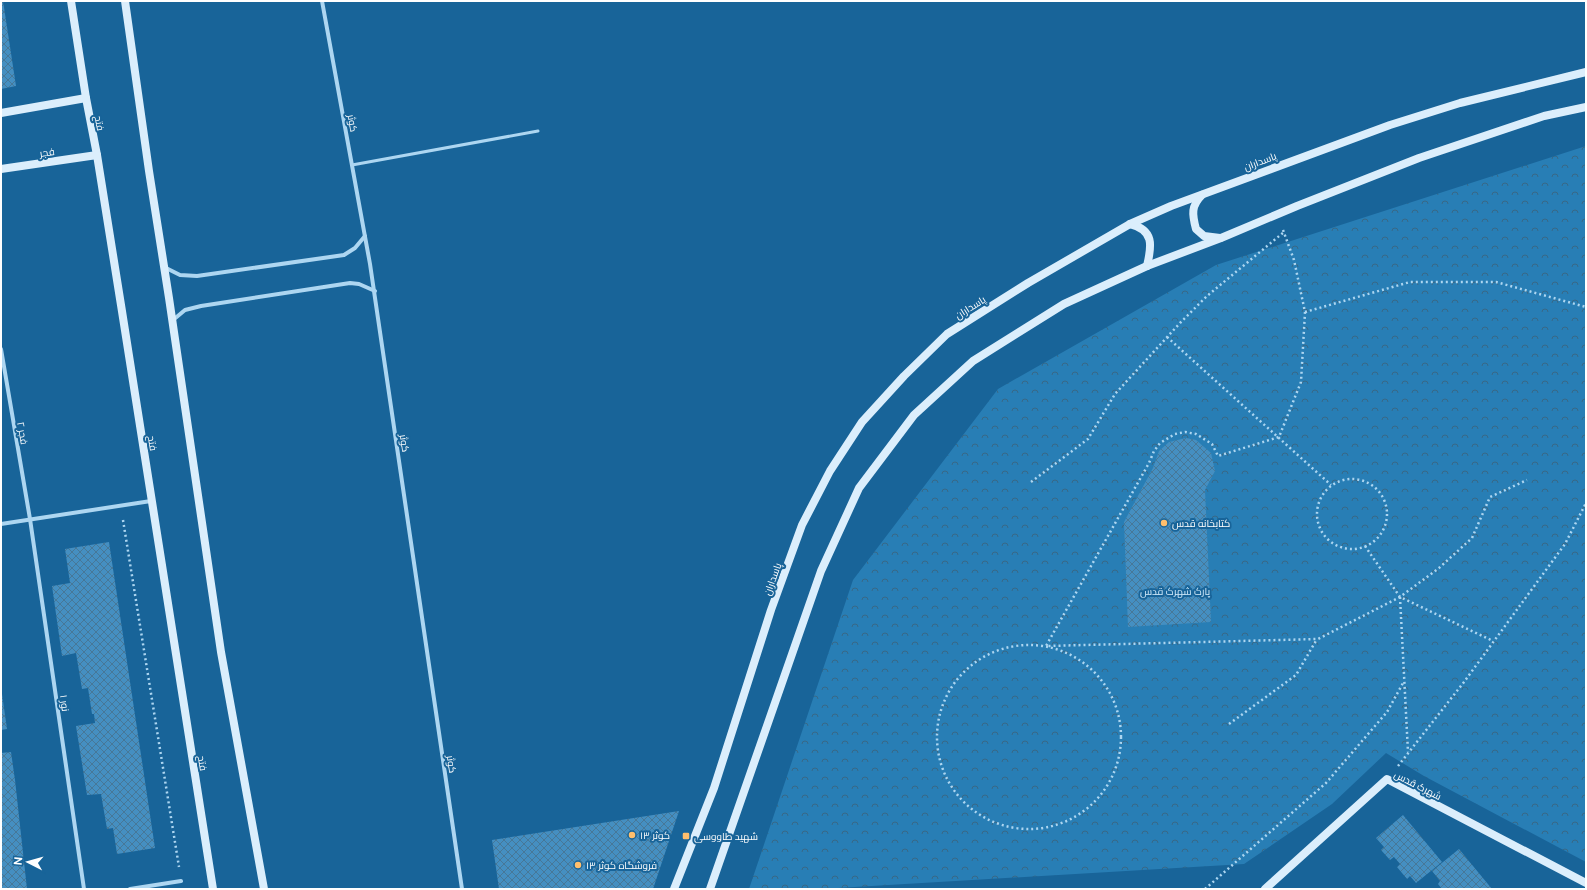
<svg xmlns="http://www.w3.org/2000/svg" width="1587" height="890" viewBox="0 0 1587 890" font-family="'Public Sans',Cairo,sans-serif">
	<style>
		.park { fill: url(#park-crowns) }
		.building { fill: url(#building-cross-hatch) }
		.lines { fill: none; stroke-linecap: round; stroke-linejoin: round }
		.path { stroke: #add6f1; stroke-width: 2.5; stroke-dasharray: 2 3; stroke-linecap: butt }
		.lane { stroke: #add6f1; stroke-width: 3 }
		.street { stroke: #add6f1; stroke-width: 4 }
		.secondary { stroke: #dbeefc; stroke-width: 8 }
		.poi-dot { fill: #ffbf6d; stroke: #186499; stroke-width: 1.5 }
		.labels { text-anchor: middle; stroke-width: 4; stroke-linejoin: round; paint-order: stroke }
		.street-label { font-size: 10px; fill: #fff; stroke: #186499 }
		.poi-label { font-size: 10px; fill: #fff; stroke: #186499; text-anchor: start }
		.park-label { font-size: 10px; fill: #d4ecfc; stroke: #186499 }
	</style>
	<defs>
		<pattern id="park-crowns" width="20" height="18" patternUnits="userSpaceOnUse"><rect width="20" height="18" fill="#287eb5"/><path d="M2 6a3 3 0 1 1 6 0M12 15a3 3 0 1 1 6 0" fill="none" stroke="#386886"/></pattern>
		<pattern id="building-cross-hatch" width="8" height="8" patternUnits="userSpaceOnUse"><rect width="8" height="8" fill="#458fc1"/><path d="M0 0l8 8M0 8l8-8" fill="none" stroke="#477898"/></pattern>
	</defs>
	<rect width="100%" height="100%" fill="#186499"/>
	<polygon class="park" points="1586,146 1586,862 1424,776 1386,753 1332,804 1244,864 821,889 749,889 853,580 998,389 1216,265"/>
	<g class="building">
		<polygon points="1,1 3,1 16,86 1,89"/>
		<polygon points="1186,438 1196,440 1211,453 1215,471 1205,490 1211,622 1128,627 1124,522 1153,468 1159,451 1169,442"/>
		<polygon points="109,542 155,848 117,854 113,828 107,829 101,794 87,795 76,726 95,723 94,714 92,714 88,688 82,689 76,653 62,656 52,586 70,583 65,549"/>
		<polygon points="2,694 7,729 1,730 1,695"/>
		<polygon points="11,752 15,780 27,889 1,889 1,753"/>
		<polygon points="679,811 653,889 499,889 492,840"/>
		<polygon points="1403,815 1442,862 1416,883 1410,876 1407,879 1397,867 1400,864 1394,857 1390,860 1381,850 1384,847 1376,838"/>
		<polygon points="1459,849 1492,889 1442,889 1438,884 1440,881 1432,871"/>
	</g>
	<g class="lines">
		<g class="path">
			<polyline points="1283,230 1294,260 1305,312 1301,382 1279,437 1218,456 1212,444 1196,434 1185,432 1175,434 1160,443 1154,451 1149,463 1046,646 1318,639 1400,597 1439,568 1472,538 1490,497 1527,480"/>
			<polyline points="1305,312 1410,282 1496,282 1586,307"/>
			<polyline points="1167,337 1331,485"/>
			<circle cx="1352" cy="514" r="35"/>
			<polyline points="1031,482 1088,439 1115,394 1180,323 1207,296 1284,232"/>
			<polyline points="123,520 179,867"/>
			<polyline points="1365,546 1400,597 1493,641"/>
			<polyline points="1400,597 1408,752"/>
			<circle cx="1029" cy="737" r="92"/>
			<polyline points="1229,724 1296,675 1317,639"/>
			<polyline points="1398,766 1464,682 1565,544 1586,503"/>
			<polyline points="1205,889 1326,783 1387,712 1403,683"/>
		</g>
		<polyline class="lane" points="352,165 538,131"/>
		<g class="street">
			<polyline points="322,1 370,264 462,889"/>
			<polyline points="164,267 180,275 197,276 344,255 355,248 365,236"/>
			<polyline points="173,320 185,310 201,306 350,283 359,284 375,291"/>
			<polyline points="1,349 30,519 84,889"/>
			<polyline points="1,524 151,501"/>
			<polyline points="130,889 181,881"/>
		</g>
		<g class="secondary">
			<polyline points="71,1 86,98 97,155 121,305 213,889"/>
			<polyline points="125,1 149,171 169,298 221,652 264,889"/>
			<polyline points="1,113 86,98"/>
			<polyline points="1,169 97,155"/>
			<path d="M1202,195C1191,206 1192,214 1196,229L1204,236L1220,238"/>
			<path d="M1130,224C1154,230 1152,245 1147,266"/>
			<polyline points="674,889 714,788 771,610 802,525 830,471 862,422 904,376 947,334 1028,283 1130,224 1171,206 1390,125 1460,103 1586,72"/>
			<polyline points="710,889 821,571 859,488 914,415 973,361 1064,304 1147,266 1221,238 1297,206 1419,158 1544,116 1586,107"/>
			<polyline points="1265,889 1387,779 1586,883"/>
		</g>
	</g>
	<g class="poi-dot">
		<circle cx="1164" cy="523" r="4"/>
		<circle cx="632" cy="835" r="4"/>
		<rect x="682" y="832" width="8" height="8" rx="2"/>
		<circle cx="578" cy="865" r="4"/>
	</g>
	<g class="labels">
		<g class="street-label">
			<text transform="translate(100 123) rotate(79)" y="4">فتح</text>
			<text transform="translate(353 123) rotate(80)" y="4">کوثر</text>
			<text transform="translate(47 152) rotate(-8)" y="4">فجر</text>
			<text transform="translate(1260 161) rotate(-21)" y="4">پاسداران</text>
			<text transform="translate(970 307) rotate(-32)" y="4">پاسداران</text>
			<text transform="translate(23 433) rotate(80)" y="4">فجر ۲</text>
			<text transform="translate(153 443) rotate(81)" y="4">فتح</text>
			<text transform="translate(405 443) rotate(82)" y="4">کوثر</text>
			<text transform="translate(772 579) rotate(-70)" y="4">پاسداران</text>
			<text transform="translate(65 703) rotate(82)" y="4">نور ۱</text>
			<text transform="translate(203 763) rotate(81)" y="4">فتح</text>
			<text transform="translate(452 764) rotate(82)" y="4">کوثر</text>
			<text transform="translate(1418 785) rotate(27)" y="4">شهرک قدس</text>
		</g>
		<g class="poi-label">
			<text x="1172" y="527">کتابخانه قدس</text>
			<text x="640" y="839">کوثر ۱۳</text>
			<text x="694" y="840">شهید طاووسی</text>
			<text x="586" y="869">فروشگاه کوثر ۱۳</text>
		</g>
		<g class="park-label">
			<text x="1175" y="595">پارک شهرک قدس</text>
		</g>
	</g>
	<rect width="1587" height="890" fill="none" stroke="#ffffff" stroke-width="4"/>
	<g transform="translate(28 862) rotate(276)" stroke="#186499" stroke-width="3" paint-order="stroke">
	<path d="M0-3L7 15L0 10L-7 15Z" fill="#ffffff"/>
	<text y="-6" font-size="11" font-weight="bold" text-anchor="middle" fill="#ffffff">N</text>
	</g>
</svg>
